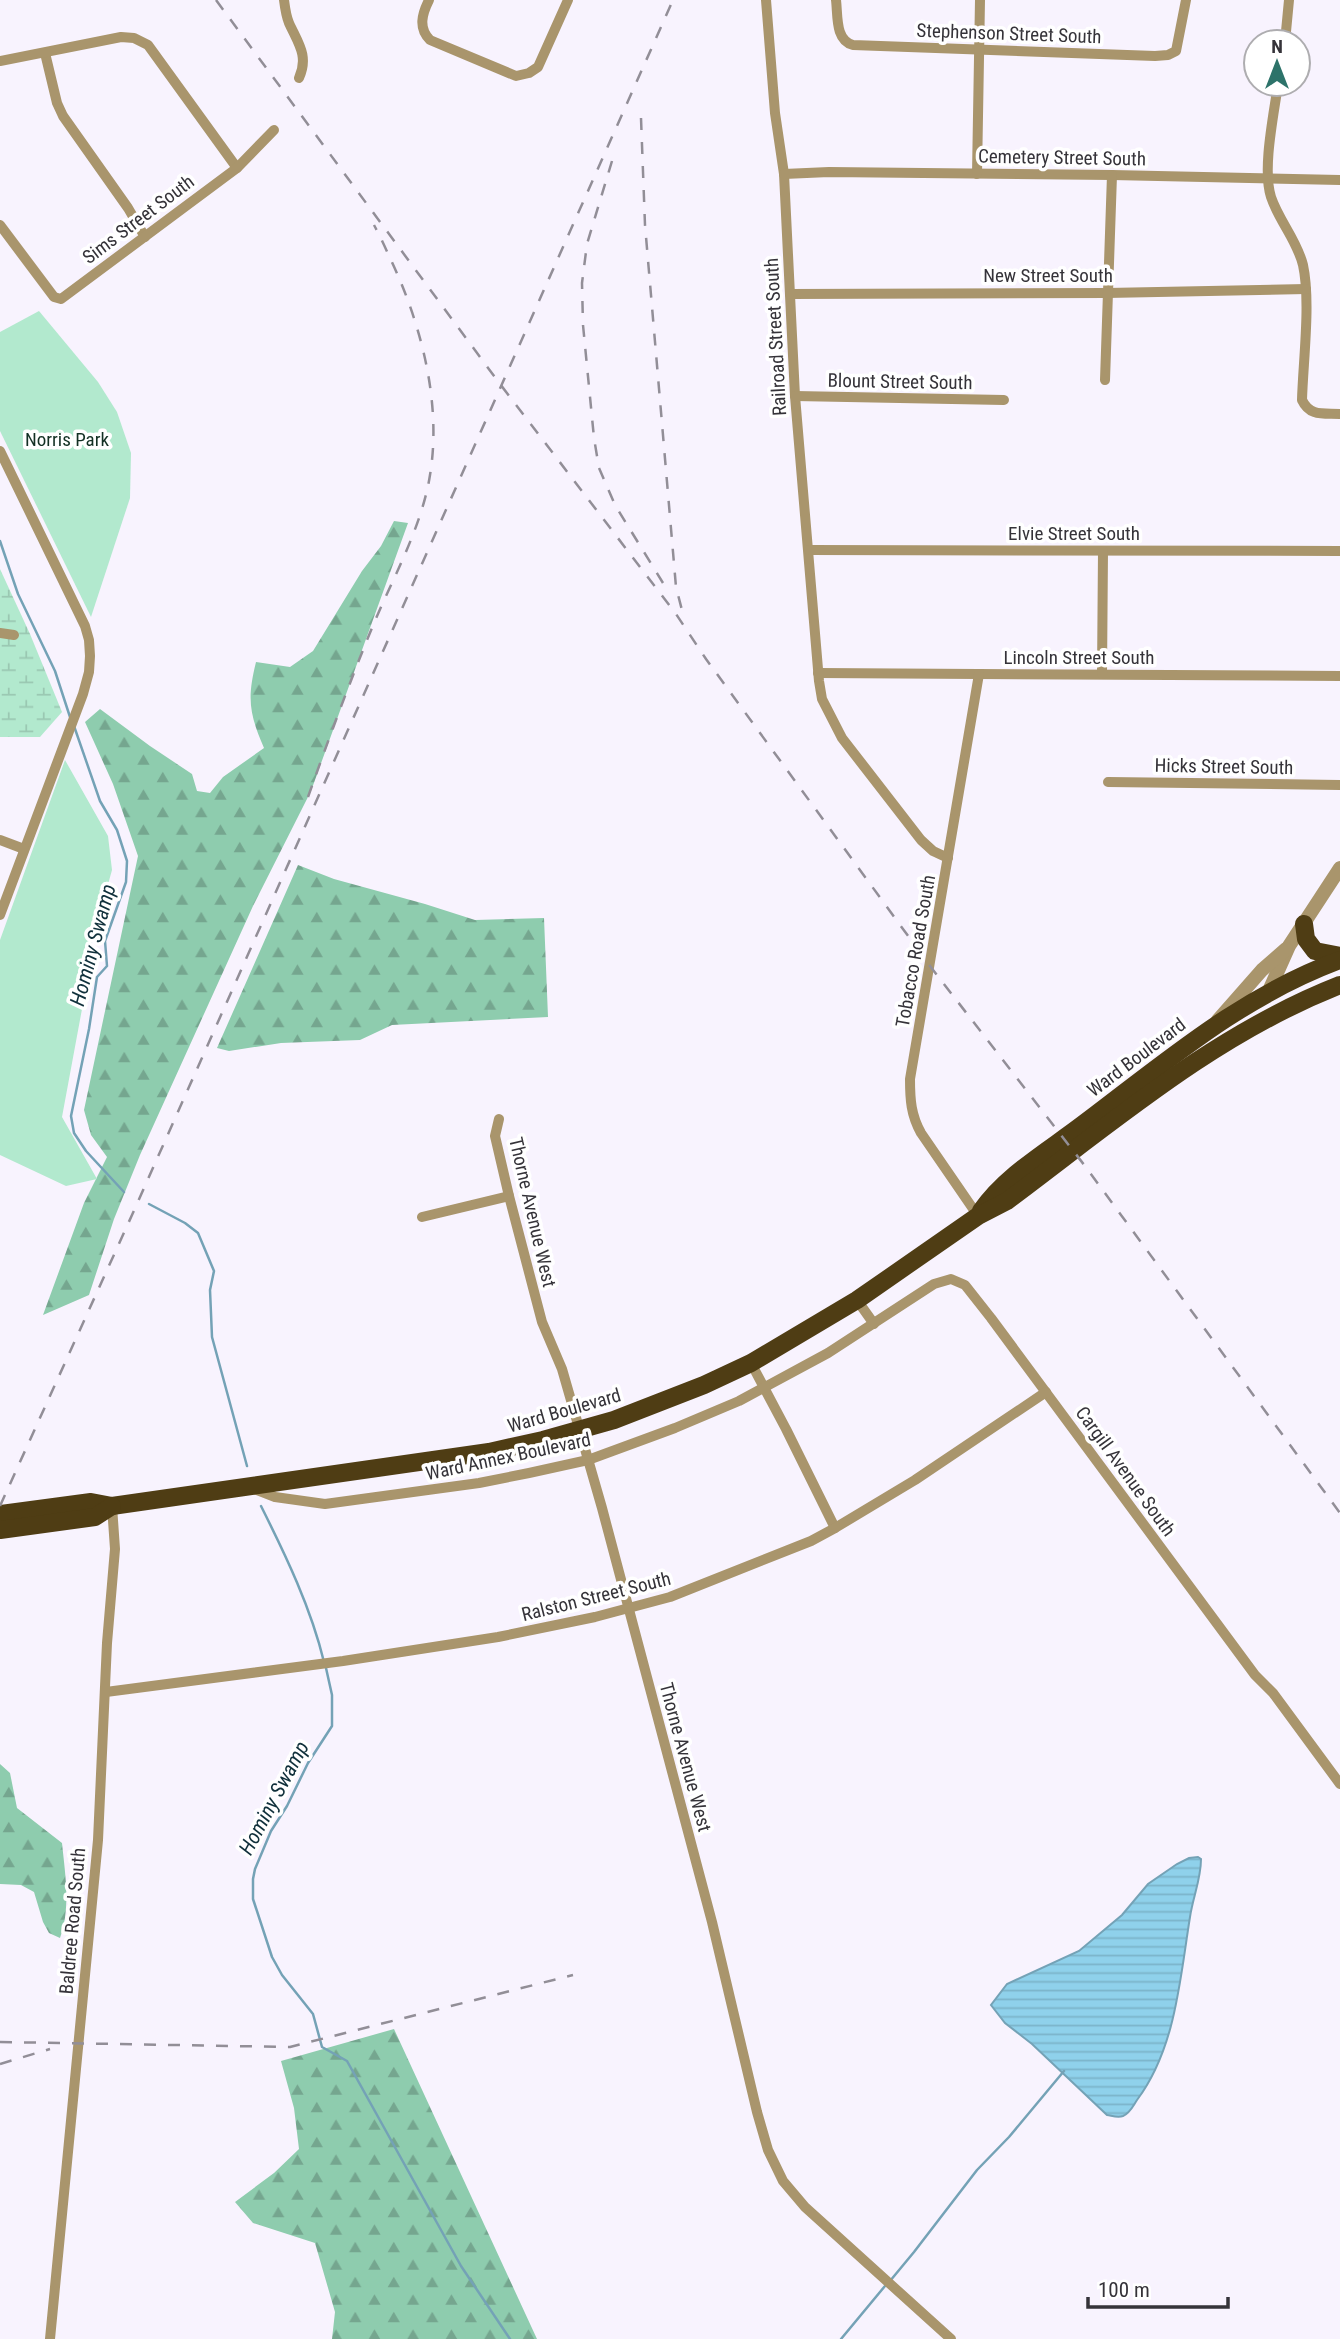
<svg xmlns="http://www.w3.org/2000/svg" width="1340" height="2339" viewBox="0 0 1340 2339" font-family="'Roboto Condensed',sans-serif">
	<style>
		.forest { fill: url(#forest-firs) }
		.wetland { fill: url(#wetland-marsh) }
		.park { fill: #b2e9ce }
		.water { fill: url(#water-rules); stroke: #74a2b6; stroke-width: 2 }
		.lines { fill: none; stroke-linecap: round; stroke-linejoin: round }
		.stream { stroke: #74a2b6; stroke-width: 2.5 }
		.minor { stroke: #a9956c; stroke-width: 10 }
		.tertiary { stroke: #a9956c; stroke-width: 14 }
		.trunk { stroke: #4f3d14; stroke-width: 18 }
		.rail { stroke: #928e97; stroke-width: 2.5; stroke-dasharray: 12 12; stroke-linecap: butt }
		.labels { text-anchor: middle; stroke-width: 7; stroke-linejoin: round; paint-order: stroke }
		.street-label { font-size: 19px; fill: #353339; stroke: #fff }
		.park-label { font-size: 19px; fill: #133024; stroke: #fff }
		.water-label { font-size: 21px; font-style: italic; fill: #10303b; stroke: #fff }
	</style>
	<defs>
		<pattern id="forest-firs" width="22" height="20" patternUnits="userSpaceOnUse" patternTransform="scale(1.75)"><rect width="22" height="20" fill="#8eccae"/><path d="M5 1l3.5 6h-7zM16 11l3.5 6h-7z" fill="#75a68f"/></pattern>
		<pattern id="wetland-marsh" width="20" height="14" patternUnits="userSpaceOnUse" patternTransform="scale(1.75)"><rect width="20" height="14" fill="#b2e9ce"/><path d="M1 5h8M5 5V1M11 12h8M15 12V8" fill="none" stroke="#9ac8b2"/></pattern>
		<pattern id="water-rules" width="6" height="5" patternUnits="userSpaceOnUse" patternTransform="scale(1.75)"><rect width="6" height="5" fill="#8fd1eb"/><path d="M0 2.5h6" fill="none" stroke="#7cb4ca"/></pattern>
	</defs>
	<rect width="100%" height="100%" fill="#f8f3fe"/>
	<g class="forest">
		<path d="M394,521L408,523L311,791L253,906L140,1155L114,1219L89,1295L43,1315L84,1203L107,1157L91,1135L84,1110L138,856L113,784L85,722L100,709L150,746L192,774L197,791L210,793L223,777L264,748C249,713 247,699 256,662L290,667L313,651L362,571L381,546Z"/>
		<polygon points="298,865 334,879 425,904 475,920 544,918 548,1017 392,1025 360,1040 281,1043 229,1051 217,1048"/>
		<path d="M0,1764L10,1773L17,1808L62,1843C65,1873 71,1908 60,1938L49,1933L43,1922L34,1892L21,1885L0,1884Z"/>
		<polygon points="394,2029 537,2339 332,2339 335,2312 315,2243 253,2223 235,2202 274,2173 299,2149 294,2108 281,2061"/>
	</g>
	<polygon class="wetland" points="0,569 30,634 62,712 40,737 0,737"/>
	<g class="park">
		<polygon points="39,311 98,382 117,412 131,453 130,498 91,617 0,431 0,332"/>
		<polygon points="65,760 108,836 112,870 87,960 82,1009 62,1117 97,1179 66,1186 0,1155 0,940"/>
	</g>
	<path class="water" d="M1198,1857L1201,1859C1201,1879 1193,1897 1190,1917C1180,1978 1176,2048 1137,2100C1133,2106 1130,2113 1123,2116C1118,2118 1113,2116 1107,2115L1032,2044L1005,2023L991,2005L1007,1984L1079,1951L1122,1915L1148,1884L1177,1864L1189,1858Z"/>
	<g class="lines">
		<g class="stream">
			<polyline points="0,541 18,594 55,671 70,717"/>
			<polyline points="74,726 100,801 117,830 127,861 126,882 105,941 107,966 97,977 89,1029 71,1116 74,1133 86,1151 124,1192"/>
			<polyline points="149,1204 185,1223 198,1233 214,1271 210,1290 212,1337 247,1466"/>
			<path d="M261,1506C286,1556 311,1608 324,1662"/>
			<polyline points="326,1668 332,1695 332,1726 308,1763 287,1806 271,1831 255,1869 253,1879 253,1899 272,1957 282,1975 313,2014 322,2047 347,2061 461,2266 510,2339"/>
			<polyline points="890,2281 914,2252 977,2170 1009,2137 1064,2071"/>
			<polyline points="841,2339 885,2286"/>
		</g>
		<g class="minor">
			<path d="M284,0C285,8 286,16 289,23C298,43 309,56 299,78"/>
			<path d="M429,0C422,14 418,28 430,40L516,76L529,73L538,67L568,0"/>
			<polyline points="766,0 775,113 784,174 795,396 819,681 822,699 842,738 921,840 933,851 948,858"/>
			<path d="M836,0C838,16 835,40 853,45L1155,56L1168,55L1176,51L1186,0"/>
			<polyline points="1285,42 1289,0"/>
			<polyline points="45,53 57,103 63,116 128,208 145,237"/>
			<polyline points="0,61 121,37 134,38 148,45 237,168"/>
			<path d="M1278,84C1274,114 1262,169 1271,197C1279,221 1297,240 1303,265C1311,302 1303,362 1302,400C1310,417 1324,413 1340,414"/>
			<polyline points="784,174 829,172 1112,175 1340,180"/>
			<polyline points="977,174 980,0"/>
			<polyline points="0,225 54,297 61,299 237,168 274,130"/>
			<polyline points="790,294 1107,293 1306,289"/>
			<polyline points="1105,380 1112,175"/>
			<polyline points="795,396 1004,400"/>
			<polyline points="0,451 85,626 89,640 90,656 89,672 83,694 0,915"/>
			<polyline points="809,550 1340,551"/>
			<polyline points="0,633 14,635"/>
			<polyline points="818,673 1340,676"/>
			<polyline points="1102,674 1103,551"/>
			<polyline points="1108,782 1340,785"/>
			<polyline points="0,840 24,849"/>
			<polyline points="499,1119 495,1136 509,1196 542,1322 562,1369 602,1508 712,1922 757,2112 768,2150 783,2181 805,2207 951,2339"/>
			<path d="M978,1216L921,1133C911,1115 910,1100 910,1079L979,674"/>
			<polyline points="422,1217 509,1196"/>
			<polyline points="857,1300 874,1324"/>
			<polyline points="751,1363 786,1429 835,1528"/>
			<polyline points="254,1489 275,1497 325,1504 479,1483 529,1473 588,1460 675,1428 739,1401 828,1353 934,1284 951,1279 965,1285 991,1318 1255,1675 1273,1693 1340,1784"/>
			<polyline points="106,1692 343,1661 498,1637 595,1617 670,1597 811,1541 835,1528 915,1480 1046,1392"/>
			<polyline points="50,2339 98,1840 107,1643 115,1549 112,1506"/>
		</g>
		<g class="tertiary">
			<polyline points="1268,993 1289,946 1340,868"/>
			<polyline points="1218,1020 1262,970 1286,949"/>
		</g>
		<g class="trunk">
			<polyline points="1304,924 1306,939 1315,951 1340,956"/>
			<path d="M981,1211C1006,1175 1048,1151 1082,1125C1166,1062 1240,997 1340,960"/>
			<path d="M0,1514L91,1502L112,1506L489,1452L543,1440L614,1420L704,1385L751,1363L857,1300L978,1216L1007,1201C1113,1122 1215,1034 1340,985"/>
			<polyline points="0,1530 95,1517 112,1506"/>
		</g>
		<g class="rail">
			<polyline points="216,0 497,380 676,614 706,659 930,966 1085,1166 1340,1513"/>
			<polyline points="641,118 645,225 676,587 684,618"/>
			<polyline points="612,161 587,244 582,283 583,325 594,438 599,468 615,505 663,583"/>
			<path d="M308,797C329,738 350,681 374,623C394,576 422,526 430,475C442,403 421,323 390,258C385,247 380,236 374,225"/>
			<polyline points="0,1506 132,1215 673,0"/>
			<polyline points="0,2042 290,2047 573,1975"/>
			<polyline points="0,2064 50,2049"/>
		</g>
	</g>
	<g class="labels">
		<g class="street-label">
			<text transform="translate(1009 33) rotate(2)" y="7">Stephenson Street South</text>
			<text transform="translate(1062 157) rotate(1)" y="7">Cemetery Street South</text>
			<text transform="translate(138 219) rotate(-37)" y="7">Sims Street South</text>
			<text x="1048" y="282">New Street South</text>
			<text transform="translate(775 337) rotate(-93)" y="7">Railroad Street South</text>
			<text transform="translate(900 381) rotate(1)" y="7">Blount Street South</text>
			<text x="1074" y="540">Elvie Street South</text>
			<text x="1079" y="664">Lincoln Street South</text>
			<text transform="translate(1224 766) rotate(1)" y="7">Hicks Street South</text>
			<text transform="translate(915 951) rotate(-80)" y="7">Tobacco Road South</text>
			<text transform="translate(1136 1057) rotate(-37)" y="7">Ward Boulevard</text>
			<text transform="translate(533 1212) rotate(77)" y="7">Thorne Avenue West</text>
			<text transform="translate(564 1410) rotate(-16)" y="7">Ward Boulevard</text>
			<text transform="translate(508 1456) rotate(-12)" y="7">Ward Annex Boulevard</text>
			<text transform="translate(1126 1471) rotate(54)" y="7">Cargill Avenue South</text>
			<text transform="translate(596 1596) rotate(-14)" y="7">Ralston Street South</text>
			<text transform="translate(686 1757) rotate(75)" y="7">Thorne Avenue West</text>
			<text transform="translate(72 1921) rotate(-85)" y="7">Baldree Road South</text>
		</g>
		<g class="park-label">
			<text x="67" y="446">Norris Park</text>
		</g>
		<g class="water-label">
			<text transform="translate(93 945) rotate(-75)" y="7">Hominy Swamp</text>
			<text transform="translate(274 1798) rotate(-62)" y="7">Hominy Swamp</text>
		</g>
	</g>
	<g transform="translate(1277 63)"><circle r="33" fill="#ffffff" stroke="#aeadb0" stroke-width="2"/>
	<path d="M0-5L12 26L0 18L-12 26Z" fill="#2d736a"/>
	<text y="-10" font-size="19" font-weight="bold" text-anchor="middle" fill="#353339">N</text>
	</g>
	<path d="M1088 2297v10h140v-10" fill="none" stroke="#353339" stroke-width="3.5"/>
	<text x="1098" y="2297" font-size="21" fill="#353339" stroke="#ffffff" stroke-width="5" paint-order="stroke">100 m</text>
</svg>
